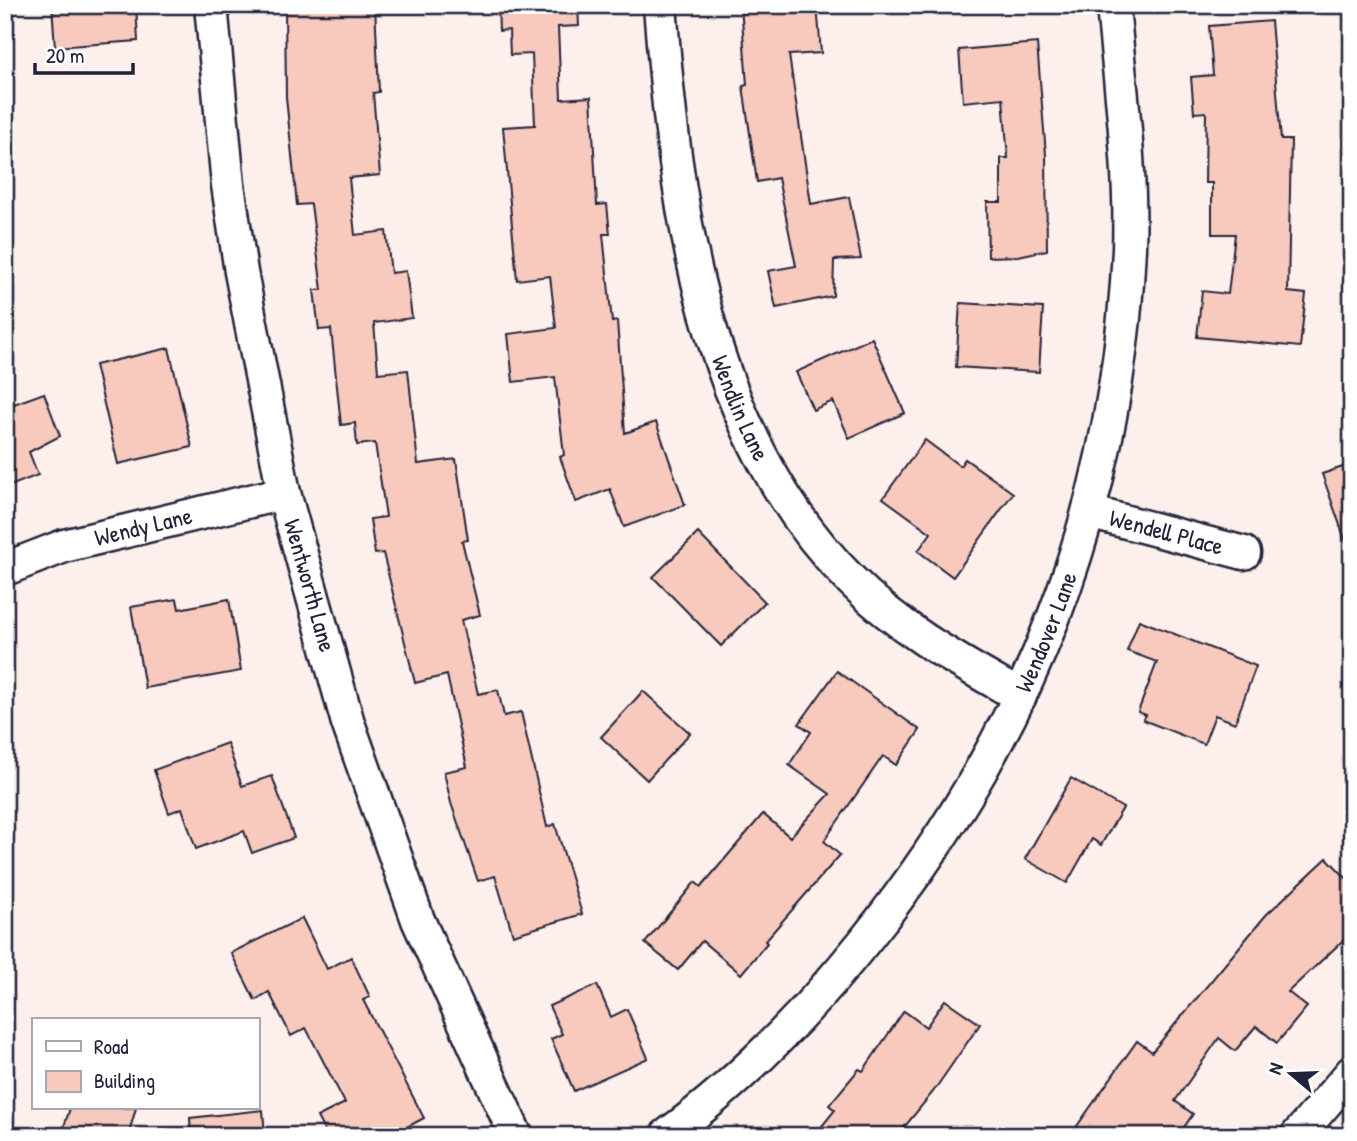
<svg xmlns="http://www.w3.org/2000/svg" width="1357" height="1141" viewBox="0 0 1357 1141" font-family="'Patrick Hand',sans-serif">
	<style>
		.building { fill: #f8cabd; stroke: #22223b; stroke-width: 2 }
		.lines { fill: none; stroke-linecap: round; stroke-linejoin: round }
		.minor-casing { stroke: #22223b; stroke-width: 37 }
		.minor { stroke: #fff; stroke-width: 32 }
		.labels { text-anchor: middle; stroke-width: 6; stroke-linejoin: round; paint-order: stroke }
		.street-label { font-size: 24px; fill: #22223b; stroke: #fff }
	</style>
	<rect width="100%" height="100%" fill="#fdefeb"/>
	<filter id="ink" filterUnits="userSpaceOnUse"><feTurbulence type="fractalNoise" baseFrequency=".0143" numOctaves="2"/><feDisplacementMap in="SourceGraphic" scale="14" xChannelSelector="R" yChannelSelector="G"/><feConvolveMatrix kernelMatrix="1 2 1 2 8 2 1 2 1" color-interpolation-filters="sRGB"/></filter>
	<g filter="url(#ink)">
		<g class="building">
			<polygon points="52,5 136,5 138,41 55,47"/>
			<polygon points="285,5 375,5 379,92 373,93 380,175 349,178 355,235 386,231 391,273 406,271 412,318 374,323 378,373 408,370 418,464 456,459 468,540 462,541 480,615 461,620 478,694 498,690 504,716 521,712 547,827 555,824 582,914 513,935 495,876 478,881 451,803 444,772 467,767 447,675 415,683 383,553 375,554 370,519 386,517 375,443 357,445 355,423 341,425 331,329 319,330 314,290 322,290 311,204 297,205 286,97"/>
			<polygon points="498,5 578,5 579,26 558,27 561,99 591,97 597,205 607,204 610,234 603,234 612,322 617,321 625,433 656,422 685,505 624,527 610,489 576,502 560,457 564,455 555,377 513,382 508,334 556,328 550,276 517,280 503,127 535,125 532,54 510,55 509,30 499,31"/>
			<polygon points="741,5 817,5 821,53 789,55 811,204 849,197 861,259 834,260 833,296 776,308 768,271 796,266 778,178 757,182 743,86 747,85"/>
			<polygon points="1271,21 1281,140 1291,140 1288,292 1306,294 1300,347 1197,337 1202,291 1228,294 1235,234 1212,234 1212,183 1205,183 1206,112 1194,113 1191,77 1213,75 1209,26"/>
			<polygon points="1037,43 1046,155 1047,250 1018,256 988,257 987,202 1001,202 1001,158 1008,158 1003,98 963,102 959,50"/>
			<polygon points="960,303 1043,308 1039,372 956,367"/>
			<polygon points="872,338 905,413 849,438 833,401 813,410 796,372"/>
			<polygon points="169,348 192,447 118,464 95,365"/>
			<polygon points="44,393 60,436 29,452 38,475 5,488 5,395 11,405"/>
			<polygon points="925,440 960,466 965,459 1013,493 953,577 918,551 931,533 883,498"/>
			<polygon points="1352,464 1352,547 1348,548 1322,474"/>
			<polygon points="698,533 765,602 721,646 653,577"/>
			<polygon points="177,599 179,609 229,599 241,671 145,688 131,607"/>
			<polygon points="1139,620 1256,666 1235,723 1215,715 1204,744 1143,720 1146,715 1138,712 1157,662 1127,651"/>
			<polygon points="837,671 920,730 896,765 883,756 824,841 840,855 765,941 767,943 741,974 702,941 678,970 645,943 695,882 701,887 763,814 790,837 830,794 789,765 811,732 799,724"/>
			<polygon points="643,691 690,733 647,780 601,737"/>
			<polygon points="227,743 242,786 272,776 294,838 252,853 244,831 196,849 182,808 169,813 154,770"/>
			<polygon points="1071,778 1123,808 1101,845 1092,839 1067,883 1025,859"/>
			<polygon points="1327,858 1352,884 1352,932 1288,992 1307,1007 1277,1043 1256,1026 1235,1051 1219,1038 1175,1101 1193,1114 1178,1136 1070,1136 1137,1041 1152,1052 1266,915"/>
			<polygon points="302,918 327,969 351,957 370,997 363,1000 424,1118 390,1136 327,1136 317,1117 345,1103 306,1028 291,1036 269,992 255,1000 231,953"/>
			<polygon points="597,985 611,1017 627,1009 648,1058 574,1091 551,1039 562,1034 549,1006"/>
			<polygon points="945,1000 980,1024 933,1092 897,1136 814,1136 835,1110 829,1105 859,1069 863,1071 904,1011 926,1027"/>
			<polygon points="70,1108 136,1108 128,1136 61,1136"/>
			<polygon points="263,1110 265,1136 191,1136 190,1118"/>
		</g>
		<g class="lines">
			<defs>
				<g id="minor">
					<path id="s1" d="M211,5L228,185L241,272L284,493L348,723L418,920L516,1136"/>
					<path id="s2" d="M660,5C675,204 703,432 851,580C900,630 960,662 1020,696"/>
					<path id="s3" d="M1089,512L1244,553"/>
					<path id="s4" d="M5,569L64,546L284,493"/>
					<path id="s5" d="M666,1136C740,1082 805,1015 863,943C1028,738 1117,512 1129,249C1132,168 1120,86 1113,5"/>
					<polyline points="1297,1136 1352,1072"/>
				</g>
			</defs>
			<use href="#minor" class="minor-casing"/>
			<use href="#minor" class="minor"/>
		</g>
	</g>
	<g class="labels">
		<g class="street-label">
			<text dy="8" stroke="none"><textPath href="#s2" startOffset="413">Wendlin Lane</textPath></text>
			<text dy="8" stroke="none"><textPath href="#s4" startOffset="145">Wendy Lane</textPath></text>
			<text dy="8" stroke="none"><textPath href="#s3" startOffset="80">Wendell Place</textPath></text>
			<text dy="8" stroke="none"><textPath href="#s1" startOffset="590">Wentworth Lane</textPath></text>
			<text dy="8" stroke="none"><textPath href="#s5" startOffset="639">Wendover Lane</textPath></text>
		</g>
	</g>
	<rect width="1357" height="1141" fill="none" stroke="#fff" stroke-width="28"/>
	<rect x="14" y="14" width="1329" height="1113" fill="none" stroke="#22223b" stroke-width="2.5" filter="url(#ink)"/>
	<rect x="32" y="1018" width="228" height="91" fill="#ffffff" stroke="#a7a7b1" stroke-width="2"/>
	<rect x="46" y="1041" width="35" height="10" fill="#ffffff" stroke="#a7a7b1" stroke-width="2"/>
	<text x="94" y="1054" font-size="21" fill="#22223b">Road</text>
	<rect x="46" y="1071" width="35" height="21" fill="#f8cabd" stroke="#a7a7b1" stroke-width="2"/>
	<text x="94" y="1088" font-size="21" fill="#22223b">Building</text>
	<g transform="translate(1291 1074) rotate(289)" stroke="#ffffff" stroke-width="5" paint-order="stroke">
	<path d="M0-5L12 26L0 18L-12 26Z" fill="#22223b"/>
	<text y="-10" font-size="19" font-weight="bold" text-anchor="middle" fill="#22223b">N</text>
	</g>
	<path d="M35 63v10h98v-10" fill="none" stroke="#22223b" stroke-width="3.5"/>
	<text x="46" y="63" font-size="21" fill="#22223b" stroke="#ffffff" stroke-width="5" paint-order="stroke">20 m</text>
</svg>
